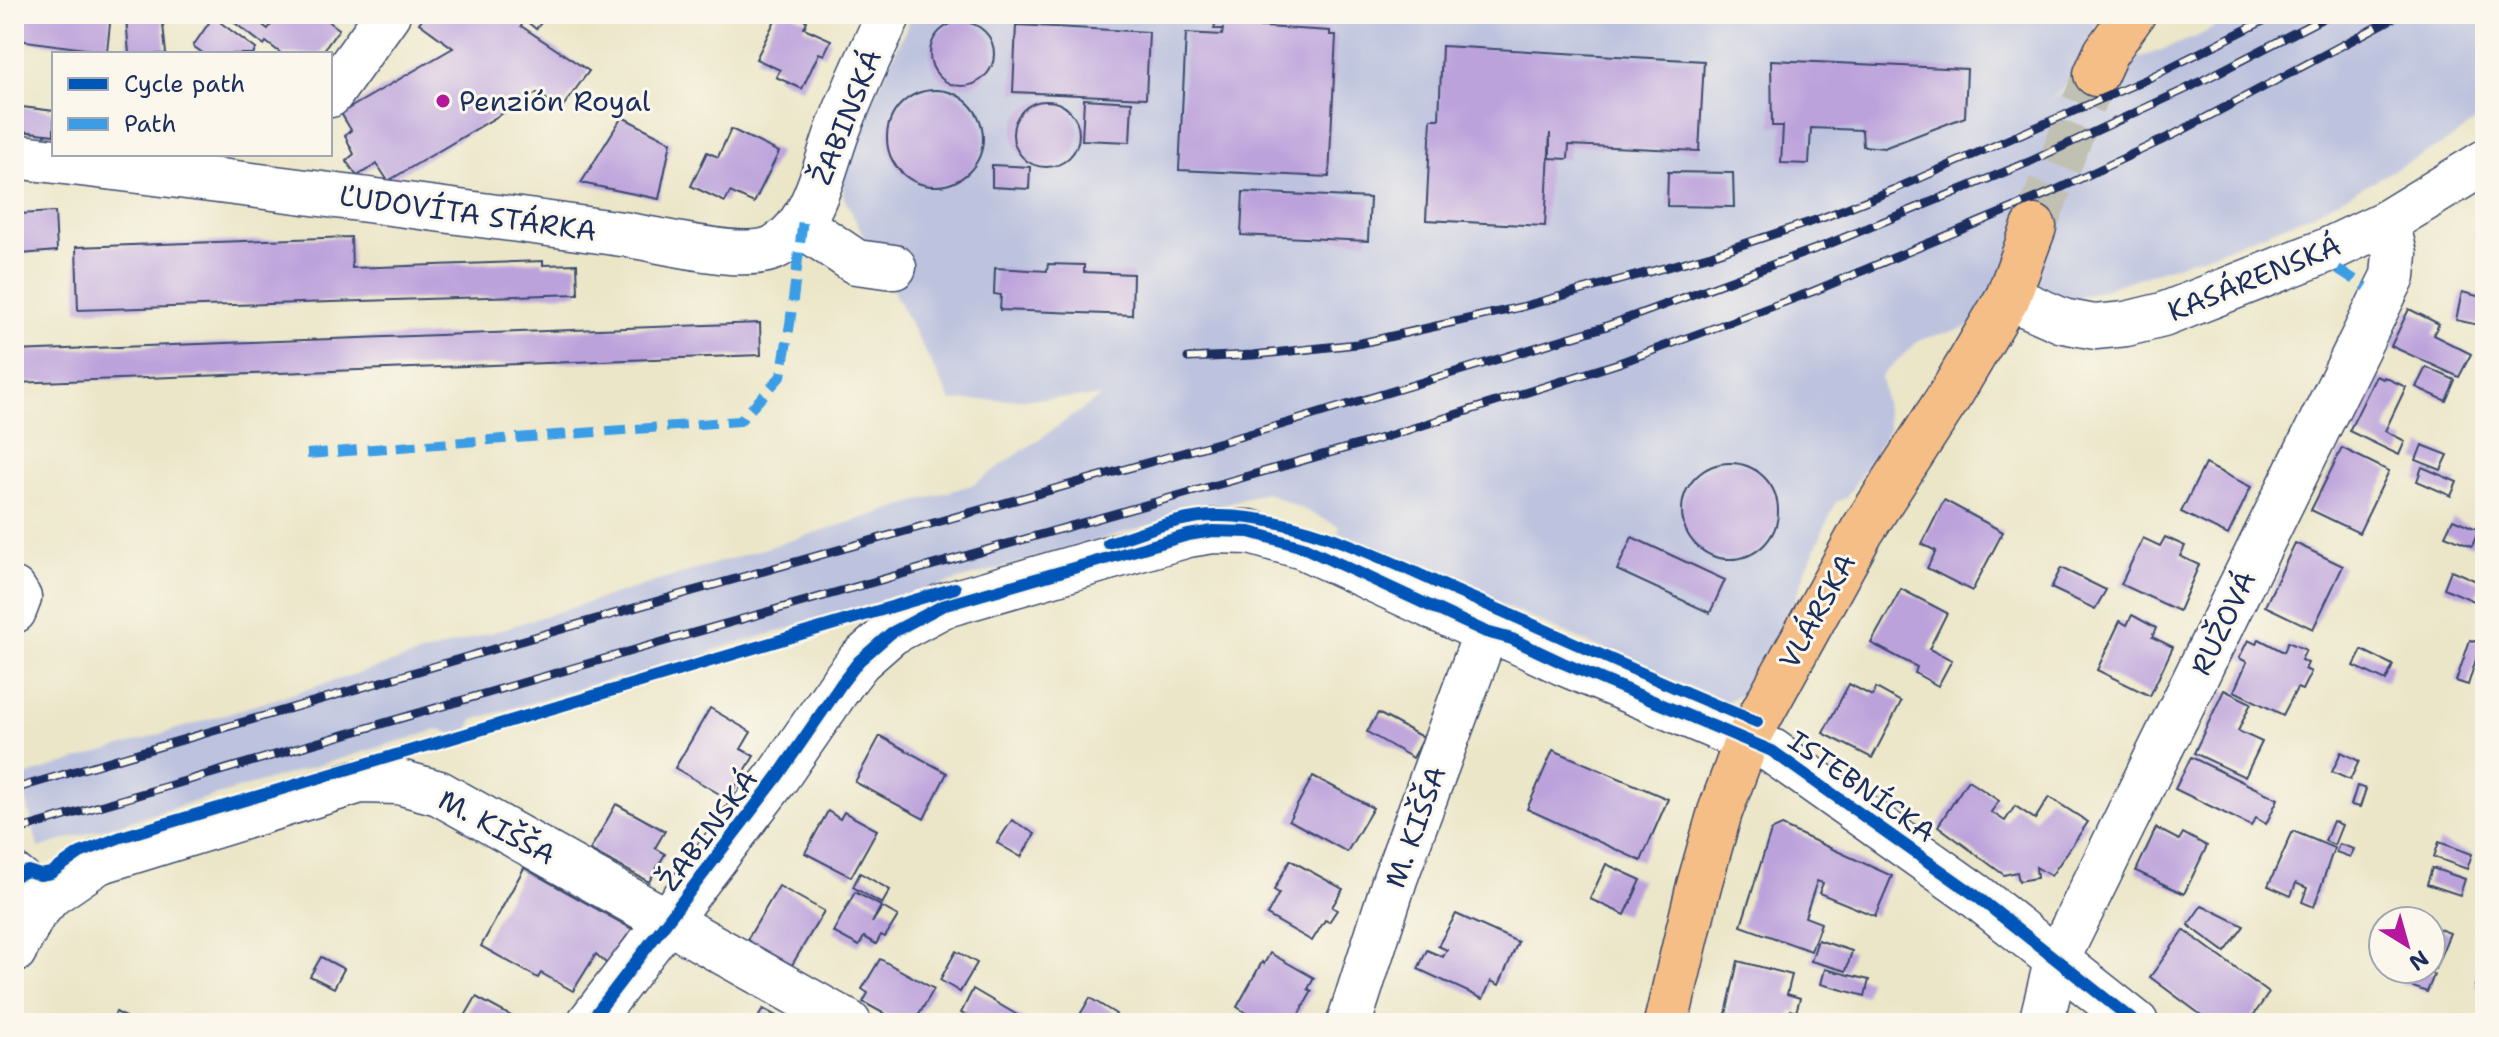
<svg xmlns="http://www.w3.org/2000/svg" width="2499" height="1037" viewBox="0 0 2499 1037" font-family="'Shantell Sans',sans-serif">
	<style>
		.industrial { fill: #bdc3de }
		.building { fill: #bca2db }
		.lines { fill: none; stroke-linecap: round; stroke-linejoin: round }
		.major-tunnel { stroke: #c1c1b3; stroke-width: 44; stroke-dasharray: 44 22; stroke-linecap: butt }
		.minor-casing { stroke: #3a4a6e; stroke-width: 47 }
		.major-casing { stroke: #3a4a6e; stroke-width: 47 }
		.minor { stroke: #fff; stroke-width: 44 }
		.major { stroke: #f6be87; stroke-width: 44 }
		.rail-casing { stroke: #1b2f5e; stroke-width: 9 }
		.rail { stroke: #fbf7ec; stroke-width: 6; stroke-dasharray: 18; stroke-linecap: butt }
		.quiet { stroke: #3b9de6; stroke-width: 10; stroke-dasharray: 20 10; stroke-linecap: butt }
		.cycleway-casing { stroke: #fbf7ec; stroke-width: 17 }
		.cycleway { stroke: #0057b8; stroke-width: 12 }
		.poi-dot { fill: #b5179e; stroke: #fbf7ec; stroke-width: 3 }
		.labels { text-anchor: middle; stroke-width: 6; stroke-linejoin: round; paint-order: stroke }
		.poi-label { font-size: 28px; fill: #1b2f5e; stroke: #fbf7ec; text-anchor: start }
		.street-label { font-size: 28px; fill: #1b2f5e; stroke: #fbf7ec }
	</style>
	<rect width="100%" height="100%" fill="#fbf7ec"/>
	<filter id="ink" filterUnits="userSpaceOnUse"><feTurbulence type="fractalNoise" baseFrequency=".0125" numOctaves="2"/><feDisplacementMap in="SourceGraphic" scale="16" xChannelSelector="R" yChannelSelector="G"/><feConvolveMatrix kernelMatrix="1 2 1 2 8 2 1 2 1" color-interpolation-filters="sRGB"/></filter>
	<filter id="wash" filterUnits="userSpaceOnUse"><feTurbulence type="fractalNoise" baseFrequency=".006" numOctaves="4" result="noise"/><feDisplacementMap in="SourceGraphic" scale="32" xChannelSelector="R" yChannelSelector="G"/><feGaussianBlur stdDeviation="1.8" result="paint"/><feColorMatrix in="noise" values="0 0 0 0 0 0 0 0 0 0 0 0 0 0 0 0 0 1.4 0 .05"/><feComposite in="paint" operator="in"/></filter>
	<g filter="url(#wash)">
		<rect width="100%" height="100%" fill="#ebe6c8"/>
		<polygon class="industrial" points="913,14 2102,14 2079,62 2074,64 2066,86 2048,101 2089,77 2196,37 2240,14 2485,14 2485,114 2450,140 2310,215 2222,250 2077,298 1919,340 1881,376 1889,429 1846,498 1836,502 1807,567 1781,640 1757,680 1743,690 1746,693 1723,703 1337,532 1340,527 1266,492 711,651 703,662 629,683 618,677 473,720 468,731 452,735 441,729 38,848 21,777 974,484 1100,397 951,401 844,198 842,178 850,148"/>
		<g id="blocks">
			<g class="building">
				<polygon points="14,14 111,14 107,52 18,40 20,29 14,28"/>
				<polygon points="162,14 166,54 129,54 126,17"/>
				<polygon points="223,14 248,14 268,29 279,14 318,14 339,29 321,54 282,54 266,42 264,45"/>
				<polygon points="426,14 548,14 536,29 525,20 521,26 589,71 561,109 537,93 388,181 377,164 357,176 346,161 354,154 345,136 351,130 341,113 453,48 419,23"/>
				<polygon points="778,14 793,14 807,21 804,28 831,40 824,55 819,53 802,89 776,77 780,70 756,59"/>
				<polygon points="213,17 256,49 253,54 204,54 193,46"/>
				<circle cx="962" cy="54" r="32"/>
				<polygon points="1215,24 1330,31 1330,35 1336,35 1329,177 1179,170 1186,33 1222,35 1223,29 1214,29"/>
				<polygon points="1016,25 1149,32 1146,98 1013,92"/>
				<polygon points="1442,46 1704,61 1699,151 1569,145 1568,159 1550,158 1550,133 1545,226 1426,220 1431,119 1439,119"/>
				<polygon points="1771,60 1967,69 1965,117 1884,148 1863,146 1862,130 1811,128 1809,164 1781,163 1783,126 1772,126"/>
				<circle cx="935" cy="138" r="48"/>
				<polygon points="1084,99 1132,102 1130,142 1082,140"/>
				<circle cx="1046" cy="134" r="33"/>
				<polygon points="14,106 54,111 54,135 14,130"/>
				<polygon points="622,117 671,142 659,199 581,183"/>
				<polygon points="731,129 779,152 754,203 730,192 725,202 691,186 707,152 718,157"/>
				<polygon points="992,165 1030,167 1029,189 992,187"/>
				<polygon points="1668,172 1733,173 1734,207 1667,206"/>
				<polygon points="1243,192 1370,198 1368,241 1241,235"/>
				<polygon points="55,212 57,251 21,254 19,214"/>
				<polygon points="351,237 352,268 543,261 543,265 577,264 578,294 78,310 76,247"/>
				<polygon points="1048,264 1084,265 1084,272 1133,274 1132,315 1000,310 1001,295 994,294 995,268 1047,271"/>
				<polygon points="2462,292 2485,298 2483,326 2456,320"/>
				<polygon points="2409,309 2439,324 2433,335 2471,354 2459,377 2391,346"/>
				<polygon points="760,323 761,355 14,383 14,351"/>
				<polygon points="2426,367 2455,380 2446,401 2416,387"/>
				<polygon points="2376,376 2383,379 2384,377 2406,387 2385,431 2405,441 2399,455 2349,431"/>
				<polygon points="2422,445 2448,455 2441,470 2416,460"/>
				<polygon points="2342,448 2389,471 2359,533 2311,510"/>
				<circle cx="1730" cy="511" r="48"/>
				<polygon points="2205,464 2251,487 2228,535 2181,512"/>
				<polygon points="2422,467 2457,482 2451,496 2417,481"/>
				<polygon points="1944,500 2003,532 1972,591 1927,568 1936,551 1922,544"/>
				<polygon points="2453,519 2479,530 2472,546 2445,535"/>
				<polygon points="1632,537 1725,580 1710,613 1617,570"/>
				<polygon points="2165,537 2185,546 2180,556 2199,565 2179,611 2121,584 2143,538 2160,546"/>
				<polygon points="2295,543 2343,566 2313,629 2265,606"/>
				<polygon points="2061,568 2106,590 2095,609 2051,588"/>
				<polygon points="2451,570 2481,583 2474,601 2444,588"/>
				<polygon points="1901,589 1947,613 1929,649 1952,660 1938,686 1915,673 1917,667 1871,643"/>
				<polygon points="2132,615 2156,628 2152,637 2173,647 2150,696 2097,670 2120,621 2127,625"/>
				<polygon points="2259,639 2284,652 2288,642 2306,650 2301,660 2308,663 2305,669 2311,672 2302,690 2297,688 2283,715 2234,691 2247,662 2239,658 2248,640 2256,644"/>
				<polygon points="2470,640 2481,643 2468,685 2456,681"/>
				<polygon points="2362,650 2393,665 2386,681 2354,666"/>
				<polygon points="1849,684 1872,696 1876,688 1901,702 1872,758 1823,733"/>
				<polygon points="2224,690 2251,703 2238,731 2262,742 2245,777 2194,753"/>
				<polygon points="710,708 751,732 741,749 754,756 728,799 675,768"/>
				<polygon points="1378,713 1424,738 1413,758 1367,732"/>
				<polygon points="880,736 947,773 924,819 855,782"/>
				<polygon points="1553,750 1668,799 1641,861 1527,809"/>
				<polygon points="2341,752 2359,761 2350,780 2332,772"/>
				<polygon points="2191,757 2278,799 2266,824 2256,818 2251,826 2175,789"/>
				<polygon points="1313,776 1373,808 1347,852 1289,820"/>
				<polygon points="1968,780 1999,801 1991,812 2005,821 2015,806 2035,819 2049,797 2088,822 2051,876 2036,867 2037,878 2019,881 2017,872 2004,875 1938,826"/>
				<polygon points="2357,786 2366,789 2360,807 2351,805"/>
				<polygon points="616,804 665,831 655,848 665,854 649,882 590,850"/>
				<polygon points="828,811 840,819 844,812 877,830 851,877 805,853"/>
				<polygon points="1012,820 1035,834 1021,857 997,843"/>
				<polygon points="2333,821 2342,825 2334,845 2325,841"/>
				<polygon points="1782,826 1892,876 1875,916 1819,893 1823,883 1817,881 1805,917 1821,923 1811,951 1741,926 1771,831"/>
				<polygon points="2156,828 2179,840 2183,833 2207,846 2184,894 2136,871"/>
				<polygon points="2293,831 2334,848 2314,907 2302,902 2307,888 2296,883 2291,896 2268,886"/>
				<polygon points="2439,842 2472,854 2467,869 2434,857"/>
				<polygon points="2339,844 2354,849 2350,857 2336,852"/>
				<polygon points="1290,860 1343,889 1332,907 1337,910 1329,922 1325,920 1312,941 1267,915 1279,893 1274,890"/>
				<polygon points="1606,864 1641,880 1625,915 1590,899"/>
				<polygon points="524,868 632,929 607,964 596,954 573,991 541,973 538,978 481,946"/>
				<polygon points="2432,868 2465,879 2460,895 2427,884"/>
				<polygon points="860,873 890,890 882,904 853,887"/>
				<polygon points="779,886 824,911 792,965 747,940"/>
				<polygon points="855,892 881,906 872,923 882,907 898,916 885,937 881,935 876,944 864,937 859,946 833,932"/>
				<polygon points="2202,905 2244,926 2225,952 2188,925"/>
				<polygon points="1456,914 1518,942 1499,985 1491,981 1483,999 1418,969 1427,950 1443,957 1447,950 1438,946"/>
				<polygon points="2431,926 2450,933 2435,969 2431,967"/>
				<polygon points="2184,930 2269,993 2248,1023 2212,1023 2150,977"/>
				<polygon points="1818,940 1852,951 1846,971 1811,961"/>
				<polygon points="956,951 977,963 960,992 940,980"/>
				<polygon points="1270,953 1314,978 1308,989 1312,991 1294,1023 1262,1023 1237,1007 1262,962 1264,964"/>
				<polygon points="321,957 344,969 334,988 310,976"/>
				<polygon points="2484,958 2485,958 2485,989 2475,986"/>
				<polygon points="880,959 934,989 914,1023 901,1023 863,1002 868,993 862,989"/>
				<polygon points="1738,961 1792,975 1787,994 1800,998 1796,1012 1791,1010 1789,1020 1782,1018 1780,1023 1762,1023 1726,1014"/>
				<polygon points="1825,969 1869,980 1865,996 1821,984"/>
				<polygon points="2403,969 2418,969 2434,975 2427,992 2399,982"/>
				<polygon points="973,989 1031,1023 966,1023 969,1017 961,1013"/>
				<polygon points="476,997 524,1023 461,1023"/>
				<polygon points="1090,998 1116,1014 1111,1023 1086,1023 1078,1018"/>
				<polygon points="763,1009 782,1019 780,1023 755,1023"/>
				<polygon points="116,1012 136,1023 110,1023"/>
			</g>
		</g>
	</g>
	<g filter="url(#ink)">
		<use href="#blocks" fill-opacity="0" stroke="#3a4a6e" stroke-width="2"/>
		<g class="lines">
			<polyline class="major-tunnel" points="2034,227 2096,74"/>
			<defs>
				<g id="minor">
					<polyline points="330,95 388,14"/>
					<path d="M14,156C217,180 419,206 622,234C658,239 748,264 777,246C815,222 823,170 838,130C853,91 871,52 889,14"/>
					<polyline points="803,219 816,235 856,262 894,267"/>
					<polyline points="2008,297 2063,321 2095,327 2126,324 2163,315 2328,250 2387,222 2485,162"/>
					<polyline points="14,590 19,598 14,611"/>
					<polyline points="14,876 30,889 50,895"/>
					<polyline points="14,951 33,915 50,895 98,862 360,781 399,782 439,793 849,1023"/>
					<polyline points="589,1023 778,776 842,683 859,661 891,633 942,606 1188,535 1213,531 1250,532 1303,547 1486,632 1512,639 1563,663 1772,751 1975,895 2136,1023"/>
					<polyline points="1349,1023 1395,879 1486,632"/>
					<polyline points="2041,1023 2056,962 2393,276 2395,254 2387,222"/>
				</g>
				<g id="major">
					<polyline points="2096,74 2106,52 2133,14"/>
					<polyline points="1666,1023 1699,885 1720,812 1746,742 1862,531 1952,392 2008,297 2034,227"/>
				</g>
			</defs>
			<use href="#minor" class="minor-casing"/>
			<use href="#major" class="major-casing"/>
			<use href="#minor" class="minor"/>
			<use href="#major" class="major"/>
			<defs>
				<g id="rail">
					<polyline points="1188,358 1253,355 1357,344 1521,307 1711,255 1822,218 1895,189 2147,79 2277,14"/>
					<polyline points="14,789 682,594 1274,427 1604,327 1826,245 2029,162 2186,89 2331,14"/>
					<polyline points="14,831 693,633 1382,438 1619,363 1814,291 2056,190 2175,134 2401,14"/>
				</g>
			</defs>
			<use href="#rail" class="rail-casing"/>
			<use href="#rail" class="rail"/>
			<g class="quiet">
				<polyline points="2338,269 2366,287"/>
				<polyline points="307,454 740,421 781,376 790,324 803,219"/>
			</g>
			<defs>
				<g id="cycleway">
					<path d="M1108,543C1144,532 1182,515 1220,516C1307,517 1389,562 1467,596C1564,637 1659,683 1757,722"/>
					<polyline points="14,876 28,871 40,875 51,873 80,853 121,837 955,588"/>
					<polyline points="589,1023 778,776 842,683 859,661 891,633 942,606 1188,535 1213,531 1250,532 1303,547 1486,632 1512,639 1563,663 1772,751 1975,895 2136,1023"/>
				</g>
			</defs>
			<use href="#cycleway" class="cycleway-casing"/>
			<use href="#cycleway" class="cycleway"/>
		</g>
	</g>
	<circle class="poi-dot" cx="443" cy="101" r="8"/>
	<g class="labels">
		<g class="poi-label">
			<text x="459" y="111">Penzión Royal</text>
		</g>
		<g class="street-label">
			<text transform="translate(846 117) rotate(-68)" y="10">ŽABINSKÁ</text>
			<text transform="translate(468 213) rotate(8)" y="10">ĽUDOVÍTA STÁRKA</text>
			<text transform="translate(2254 278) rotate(-22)" y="10">KASÁRENSKÁ</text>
			<text transform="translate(1817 611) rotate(-61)" y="10">VLÁRSKA</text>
			<text transform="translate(2223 623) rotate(-64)" y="10">RUŽOVÁ</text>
			<text transform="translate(1862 786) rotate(35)" y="10">ISTEBNÍCKA</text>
			<text transform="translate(497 827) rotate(28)" y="10">M. KIŠŠA</text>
			<text transform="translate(1415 827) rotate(-70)" y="10">M. KIŠŠA</text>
			<text transform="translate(708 830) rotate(-53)" y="10">ŽABINSKÁ</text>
		</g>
	</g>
	<rect width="2499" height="1037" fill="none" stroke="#fbf7ec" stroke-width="48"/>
	<rect x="52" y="52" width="280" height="104" fill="#fbf7ec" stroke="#a1a7b3" stroke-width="2"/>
	<rect x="68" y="78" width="40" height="12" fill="#0057b8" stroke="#a1a7b3" stroke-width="2"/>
	<text x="124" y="92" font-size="24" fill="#1b2f5e">Cycle path</text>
	<rect x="68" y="118" width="40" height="12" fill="#3b9de6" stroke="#a1a7b3" stroke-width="2"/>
	<text x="124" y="132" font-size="24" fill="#1b2f5e">Path</text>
	<g transform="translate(2407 945) rotate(143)"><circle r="38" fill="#fbf7ec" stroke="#a1a7b3" stroke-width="2"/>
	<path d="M0-6L14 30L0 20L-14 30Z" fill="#b5179e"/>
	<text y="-12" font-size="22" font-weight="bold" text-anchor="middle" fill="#1b2f5e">N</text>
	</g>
</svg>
